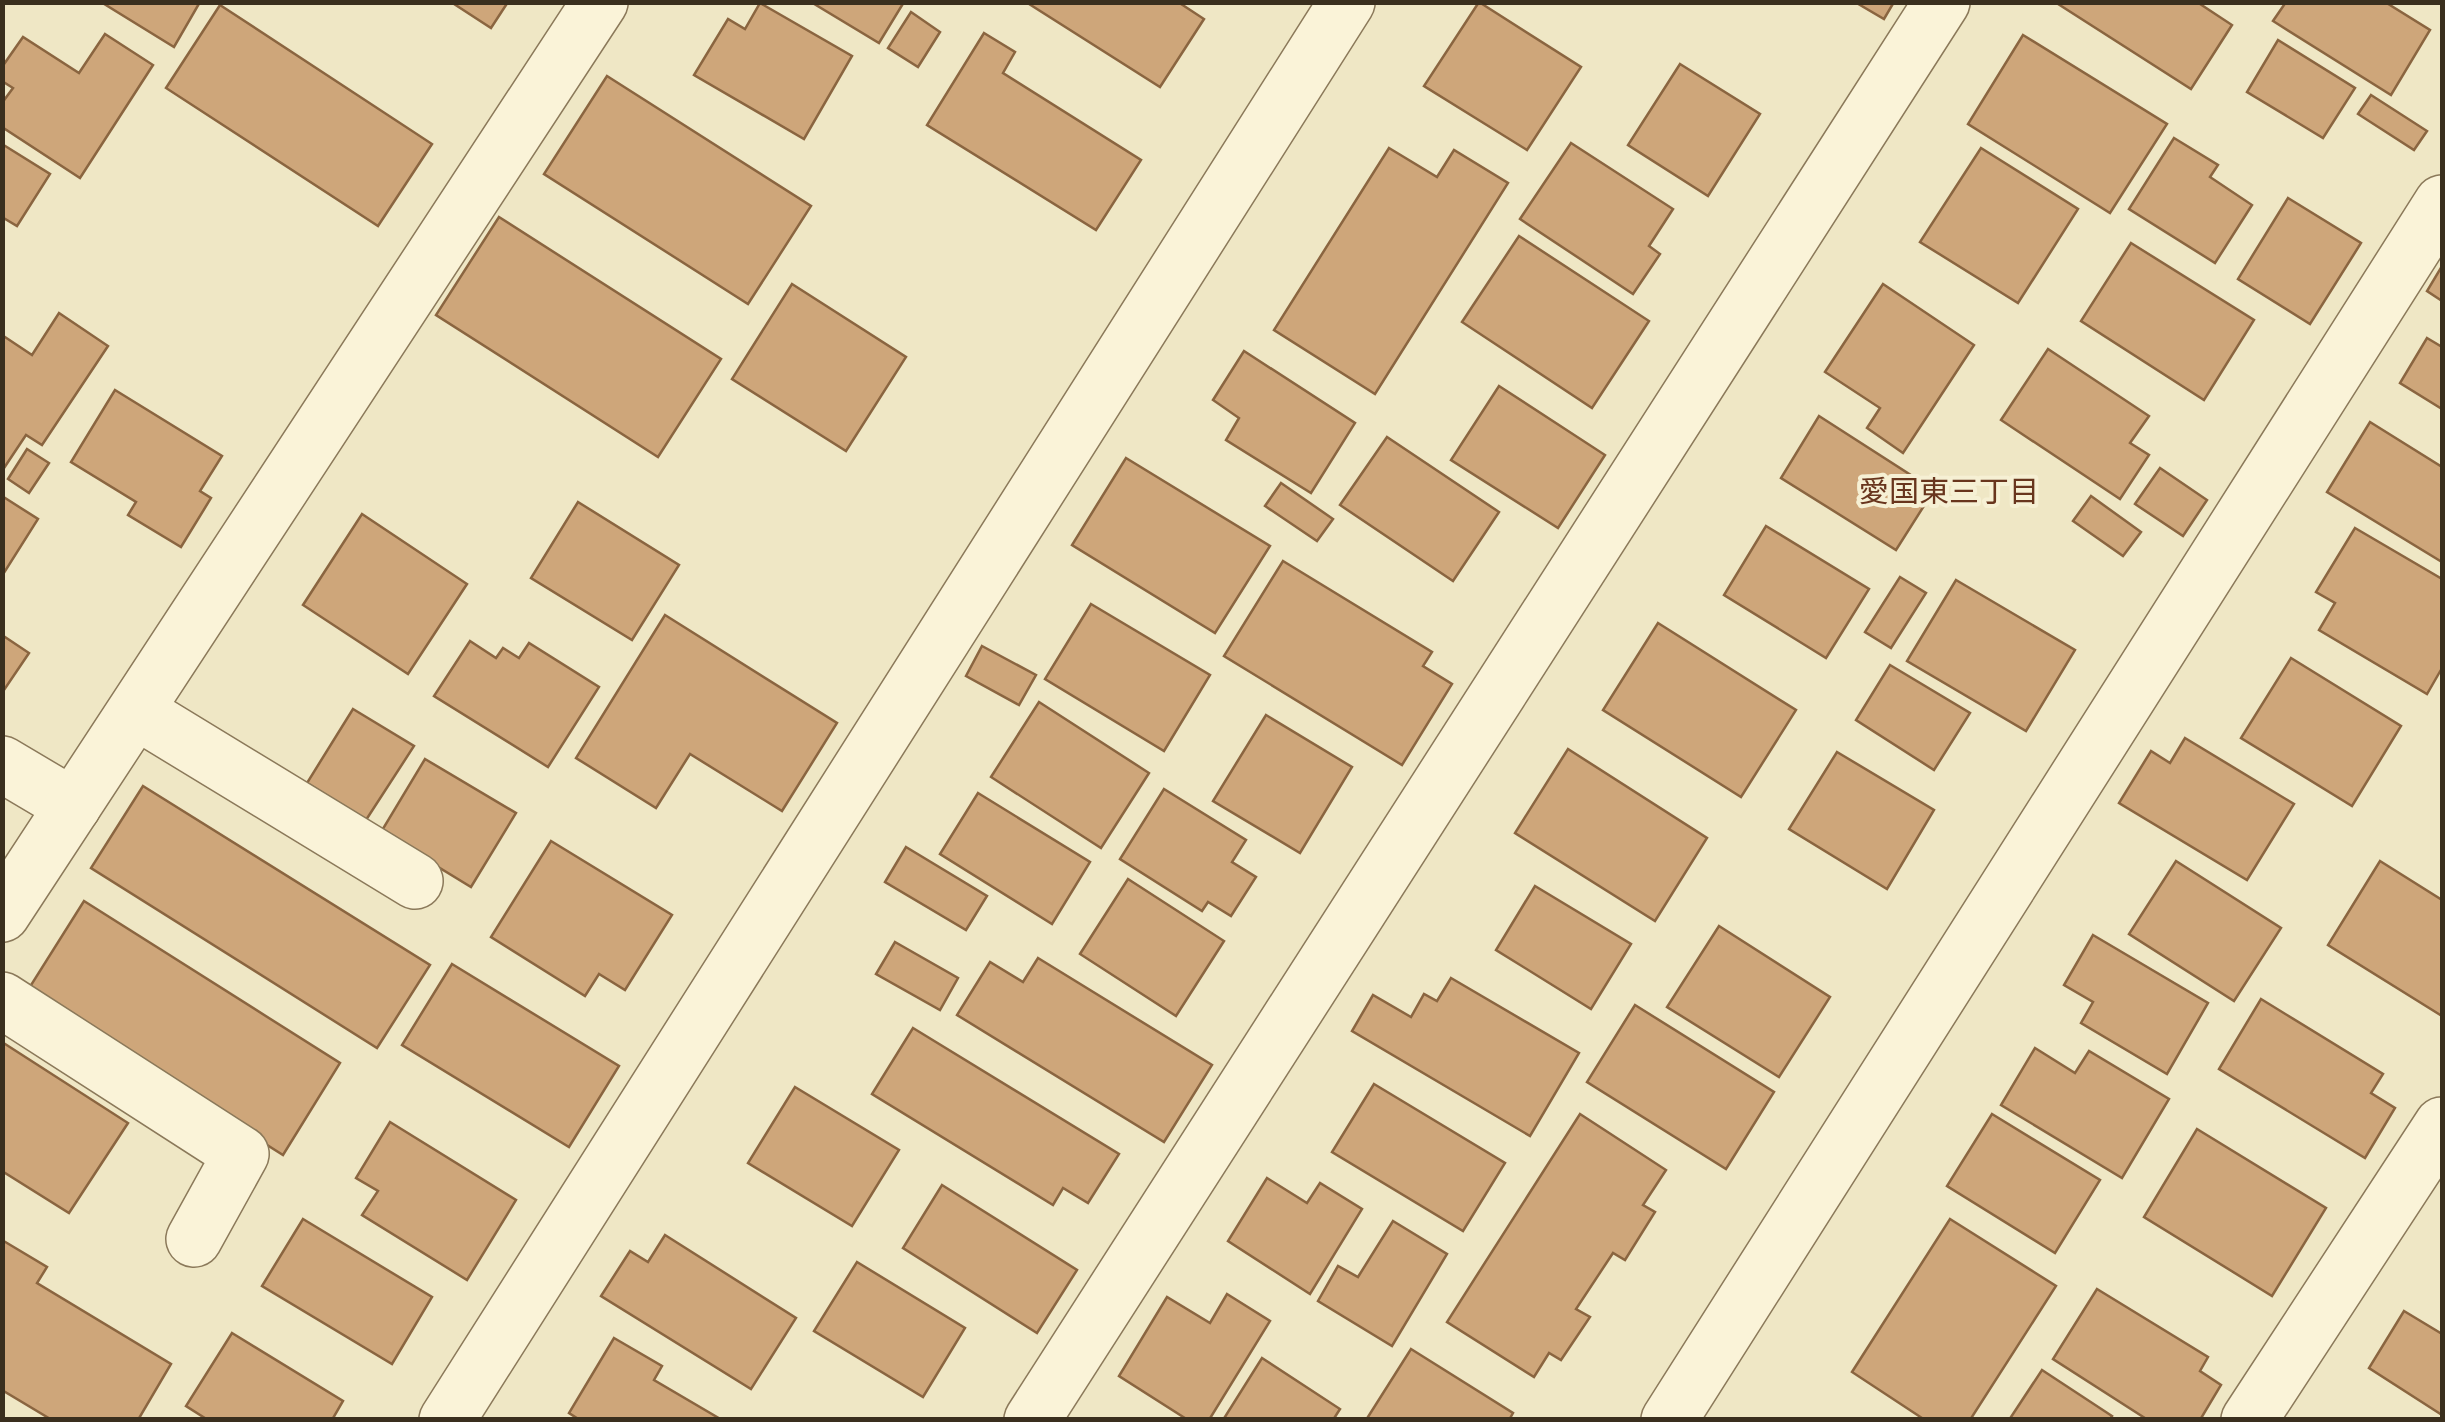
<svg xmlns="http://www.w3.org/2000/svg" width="2445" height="1422" viewBox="0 0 2445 1422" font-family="'Libre Baskerville','Noto Sans JP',serif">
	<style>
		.building { fill: #cea67a; stroke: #8a6540; stroke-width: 2.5 }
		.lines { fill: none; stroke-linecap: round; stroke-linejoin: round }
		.minor-casing { stroke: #8b795a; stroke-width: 58 }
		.minor { stroke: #faf3d8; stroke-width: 55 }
		.labels { text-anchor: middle; stroke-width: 8; stroke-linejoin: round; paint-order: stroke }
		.neighbourhood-label { font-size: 30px; fill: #68351d; stroke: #f6f0d4 }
	</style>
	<rect width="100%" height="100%" fill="#efe7c5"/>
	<g class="building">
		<polygon points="101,2 200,2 174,47"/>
		<polygon points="451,2 508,2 491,28"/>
		<polygon points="811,2 904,2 879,43"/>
		<polygon points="1026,2 1178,2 1204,19 1160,87"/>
		<polygon points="1479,2 1581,67 1527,150 1424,86"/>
		<polygon points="1855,2 1894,2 1884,19"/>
		<polygon points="2055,2 2197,2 2232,25 2191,89"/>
		<polygon points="2286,2 2385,2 2430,30 2391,95 2273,21"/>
		<polygon points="760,3 852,56 804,139 694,75 728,19 745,29"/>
		<polygon points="220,5 432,144 378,226 166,88"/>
		<polygon points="911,12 940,32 918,67 888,48"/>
		<polygon points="984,33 1015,52 1003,73 1141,160 1096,230 927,125"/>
		<polygon points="105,34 153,65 80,178 2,127 2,103 13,88 2,81 2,67 23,37 79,73"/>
		<polygon points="2023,35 2167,124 2110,213 1968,124"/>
		<polygon points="2278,40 2355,88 2323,138 2247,92"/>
		<polygon points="1680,64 1760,114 1708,196 1628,145"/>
		<polygon points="607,76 811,206 748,304 544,174"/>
		<polygon points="2371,95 2427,131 2414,150 2358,114"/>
		<polygon points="2174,138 2218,165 2210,177 2252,205 2215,263 2129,209"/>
		<polygon points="1571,143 1673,209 1649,246 1660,254 1633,294 1520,219"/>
		<polygon points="2,144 50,174 17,226 2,217"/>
		<polygon points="1389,148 1437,177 1454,150 1508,183 1375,394 1274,330"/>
		<polygon points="1981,148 2078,209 2018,303 1920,242"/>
		<polygon points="2288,198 2361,243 2310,324 2238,279"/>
		<polygon points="499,217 721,359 658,457 436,315"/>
		<polygon points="1519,236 1649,321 1592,408 1462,322"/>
		<polygon points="2131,243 2254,320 2204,400 2081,321"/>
		<polygon points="2442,266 2442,301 2427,291"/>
		<polygon points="792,284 906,357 846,451 732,379"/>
		<polygon points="1883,284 1974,345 1903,453 1867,428 1880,408 1825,372"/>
		<polygon points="59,313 108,346 42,445 26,435 2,471 2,335 32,355"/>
		<polygon points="2427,338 2442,347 2442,409 2400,383"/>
		<polygon points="2048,349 2149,416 2130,443 2149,455 2120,499 2001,420"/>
		<polygon points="1244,351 1355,423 1311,493 1226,440 1239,418 1213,400"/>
		<polygon points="1499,386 1605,455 1558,528 1451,460"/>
		<polygon points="115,390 222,456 200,491 211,498 181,547 128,515 136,502 71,462"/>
		<polygon points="1819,416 1934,490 1896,550 1781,478"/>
		<polygon points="2370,422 2442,467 2442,562 2327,492"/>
		<polygon points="1387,437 1499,512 1453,581 1340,505"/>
		<polygon points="27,449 49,463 29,493 8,479"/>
		<polygon points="1126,458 1270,546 1215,633 1072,545"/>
		<polygon points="2160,468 2207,500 2183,536 2135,504"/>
		<polygon points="1281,483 1333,519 1317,541 1265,506"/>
		<polygon points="2,496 38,519 2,576"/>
		<polygon points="2091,496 2141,532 2123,556 2073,521"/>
		<polygon points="578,502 679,565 632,640 531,578"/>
		<polygon points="362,514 467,584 408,674 303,605"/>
		<polygon points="1766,526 1869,589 1826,658 1724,595"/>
		<polygon points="2355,528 2442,579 2442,668 2427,694 2319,630 2335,603 2316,592"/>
		<polygon points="1283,561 1432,652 1423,666 1452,684 1402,765 1224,656"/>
		<polygon points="1900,577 1926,593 1891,648 1865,632"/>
		<polygon points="1956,580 2075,650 2026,731 1907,661"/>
		<polygon points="1091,604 1210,675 1164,751 1045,679"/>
		<polygon points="665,615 837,723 782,811 690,754 656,808 576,758"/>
		<polygon points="1658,623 1796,710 1741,797 1603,710"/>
		<polygon points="2,635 29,653 2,693"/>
		<polygon points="470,641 496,658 503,648 519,658 529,643 599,687 548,767 434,696"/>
		<polygon points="982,646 1036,675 1019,705 966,676"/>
		<polygon points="2291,658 2401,726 2352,806 2241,738"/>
		<polygon points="1890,665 1970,713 1934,770 1856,720"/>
		<polygon points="1039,702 1149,773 1101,848 991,777"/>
		<polygon points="353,709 414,746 366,820 307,783"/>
		<polygon points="1266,715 1352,767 1300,853 1213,801"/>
		<polygon points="2185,738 2294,804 2247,880 2119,803 2151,751 2170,763"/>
		<polygon points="1568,749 1707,838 1655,921 1515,833"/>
		<polygon points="1837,752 1934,810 1887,889 1789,829"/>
		<polygon points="425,759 516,813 471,887 381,832"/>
		<polygon points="143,786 430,965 377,1048 91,868"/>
		<polygon points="1164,789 1246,840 1232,862 1256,877 1231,916 1208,902 1202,911 1120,859"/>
		<polygon points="978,793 1090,862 1052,924 940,854"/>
		<polygon points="551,841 672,915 625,990 599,974 585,996 491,937"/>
		<polygon points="906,847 987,896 966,930 885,882"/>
		<polygon points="2176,861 2281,928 2234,1001 2129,934"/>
		<polygon points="2380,861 2442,900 2442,1016 2328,945"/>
		<polygon points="1128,879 1224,941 1176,1016 1080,954"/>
		<polygon points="1535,886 1631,944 1591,1009 1496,950"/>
		<polygon points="84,901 340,1063 283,1155 26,993"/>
		<polygon points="1719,926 1830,997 1779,1077 1667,1007"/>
		<polygon points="2093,935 2208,1003 2167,1074 2081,1023 2093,1002 2064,985"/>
		<polygon points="895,942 958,978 940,1010 876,974"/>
		<polygon points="1038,958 1212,1065 1164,1142 957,1015 990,962 1023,982"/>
		<polygon points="452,964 619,1066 569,1147 402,1045"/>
		<polygon points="1451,978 1579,1053 1530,1136 1352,1031 1373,995 1411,1017 1424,994 1437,1001"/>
		<polygon points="2261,999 2383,1074 2371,1093 2395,1108 2365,1158 2219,1069"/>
		<polygon points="1635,1005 1774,1092 1726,1169 1587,1082"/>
		<polygon points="913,1028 1119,1154 1088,1203 1063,1188 1053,1205 872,1094"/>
		<polygon points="2,1042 128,1123 69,1213 2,1171"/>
		<polygon points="2035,1048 2075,1073 2089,1051 2169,1099 2122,1178 2001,1105"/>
		<polygon points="1374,1084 1505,1163 1463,1231 1332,1152"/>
		<polygon points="795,1087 899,1150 852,1226 748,1163"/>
		<polygon points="1580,1114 1666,1170 1643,1205 1655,1212 1625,1260 1613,1253 1576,1309 1590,1317 1561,1360 1549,1353 1534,1377 1447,1322"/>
		<polygon points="1992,1114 2100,1180 2055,1253 1947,1186"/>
		<polygon points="390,1122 516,1200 467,1280 362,1215 378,1191 356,1178"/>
		<polygon points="2197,1129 2326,1208 2272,1296 2144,1217"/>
		<polygon points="1267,1178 1307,1203 1320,1183 1362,1209 1310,1294 1228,1241"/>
		<polygon points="942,1185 1077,1270 1037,1333 903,1248"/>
		<polygon points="303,1219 432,1297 392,1364 262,1286"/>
		<polygon points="1950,1219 2056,1286 1970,1420 1925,1420 1852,1372"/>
		<polygon points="1393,1221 1447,1254 1392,1346 1318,1301 1338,1266 1358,1277"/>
		<polygon points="665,1235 796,1318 751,1389 601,1296 630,1251 648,1262"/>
		<polygon points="2,1240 47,1267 37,1283 171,1364 138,1420 52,1420 2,1390"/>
		<polygon points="857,1262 965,1328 923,1397 814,1331"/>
		<polygon points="2097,1289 2208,1357 2200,1371 2221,1385 2200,1420 2148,1420 2053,1359"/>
		<polygon points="1227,1294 1270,1321 1209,1420 1188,1420 1119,1376 1167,1297 1210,1323"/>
		<polygon points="2404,1311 2442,1334 2442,1415 2369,1368"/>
		<polygon points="232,1333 343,1401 332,1420 208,1420 186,1406"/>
		<polygon points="614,1338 662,1366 654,1380 722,1420 580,1420 569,1413"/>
		<polygon points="1411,1349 1513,1413 1509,1420 1366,1420"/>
		<polygon points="1262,1358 1340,1409 1333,1420 1223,1420"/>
		<polygon points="2042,1370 2112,1416 2109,1420 2009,1420"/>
	</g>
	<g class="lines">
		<defs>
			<g id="minor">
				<polyline points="136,711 415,881"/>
				<polyline points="2,764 73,806"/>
				<polyline points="2,914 600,2"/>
				<polyline points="2,1000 241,1154 194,1239"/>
				<polyline points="447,1420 1347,2"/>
				<polyline points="1032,1420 1942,2"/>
				<polyline points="1669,1420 2442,203"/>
				<polyline points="2249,1420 2442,1125"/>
			</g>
		</defs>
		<use href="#minor" class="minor-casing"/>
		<use href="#minor" class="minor"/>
	</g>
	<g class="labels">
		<g class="neighbourhood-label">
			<text x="1949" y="502">愛国東三丁目</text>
		</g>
	</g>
	<rect width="2445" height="1422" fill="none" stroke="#3a2f1e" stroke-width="10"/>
</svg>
